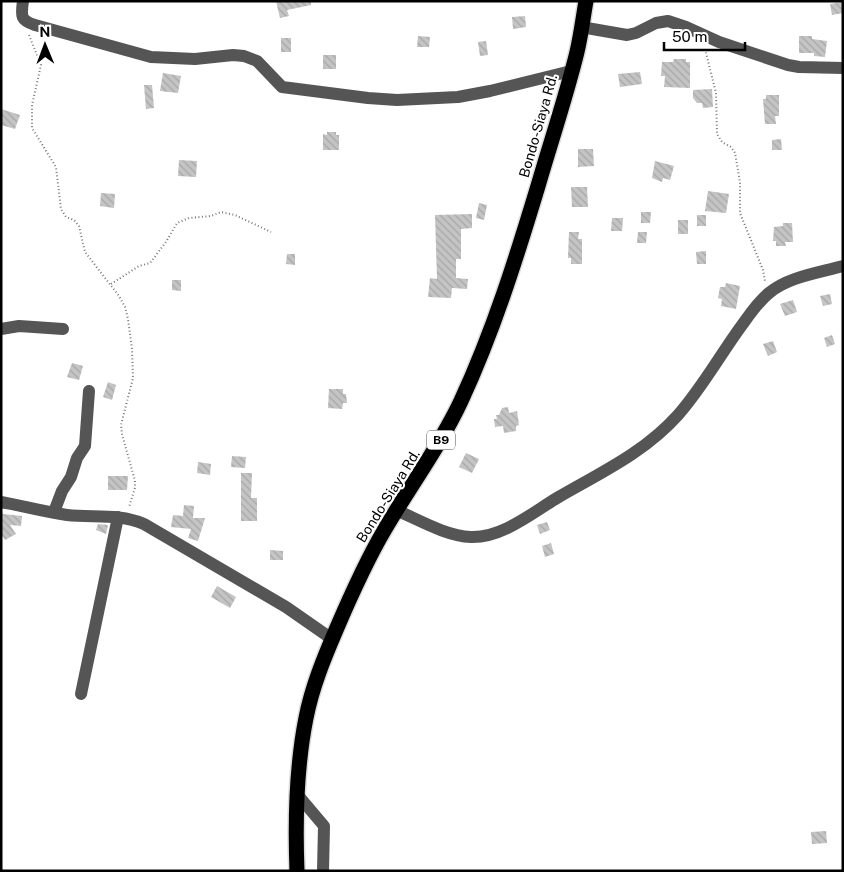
<svg xmlns="http://www.w3.org/2000/svg" width="844" height="872" viewBox="0 0 844 872" font-family="'Public Sans',sans-serif">
	<style>
		.building { fill: url(#building-back-hatch) }
		.lines { fill: none; stroke-linecap: round; stroke-linejoin: round }
		.highway-casing { stroke: #dbdbdb; stroke-width: 18 }
		.path { stroke: #777; stroke-width: 2; stroke-dasharray: 1 2.5; stroke-linecap: butt }
		.minor { stroke: #555; stroke-width: 12 }
		.highway { stroke: #000; stroke-width: 15 }
		.labels { text-anchor: middle; stroke-width: 4; stroke-linejoin: round; paint-order: stroke }
		.shield { fill: #fff; stroke: #4c4c4c; stroke-width: 1 }
		.shield-label { font-size: 12px; font-weight: bold; fill: #000 }
		.street-label { font-size: 14px; fill: #000; stroke: #fff }
	</style>
	<defs>
		<pattern id="building-back-hatch" width="6" height="6" patternUnits="userSpaceOnUse" patternTransform="scale(1.25)"><rect width="6" height="6" fill="#c4c4c4"/><path d="M-1 5l2 2M0 0l6 6M5-1l2 2" fill="none" stroke="#a7a7a7"/></pattern>
	</defs>
	<rect width="100%" height="100%" fill="#fff"/>
	<g class="building">
		<polygon points="276,1 311,1 311,5 287,10 289,16 280,18"/>
		<polygon points="843,2 843,13 832,15 830,4"/>
		<polygon points="525,16 526,27 513,29 512,17"/>
		<polygon points="418,36 430,37 429,47 417,47"/>
		<polygon points="799,36 812,36 812,39 827,41 825,57 814,56 814,53 799,53"/>
		<rect x="281" y="38" width="10" height="14"/>
		<polygon points="486,41 488,55 480,56 478,42"/>
		<rect x="323" y="55" width="13" height="14"/>
		<polygon points="674,59 686,59 686,62 690,62 690,88 664,87 665,76 661,76 662,62 673,62"/>
		<polygon points="640,72 642,84 620,87 618,74"/>
		<polygon points="163,73 181,76 178,93 160,91"/>
		<polygon points="144,85 152,85 154,108 146,109"/>
		<polygon points="712,89 713,107 703,108 702,103 697,103 693,98 693,90"/>
		<polygon points="766,95 779,95 779,116 775,116 776,124 765,124 763,99 766,99"/>
		<polygon points="1,109 20,115 15,129 1,125"/>
		<polygon points="327,132 336,132 336,135 339,135 339,150 323,150 323,134 327,135"/>
		<polygon points="781,139 782,150 772,150 772,140"/>
		<polygon points="578,149 593,149 594,166 578,167"/>
		<polygon points="179,160 197,161 196,177 178,176"/>
		<polygon points="655,161 674,166 670,180 663,178 662,182 652,178"/>
		<polygon points="571,187 587,187 588,207 572,207"/>
		<polygon points="708,191 729,194 726,213 705,211"/>
		<polygon points="101,193 115,194 114,208 100,206"/>
		<polygon points="479,203 487,205 484,220 476,218"/>
		<polygon points="641,212 651,212 650,223 641,223"/>
		<polygon points="472,214 472,228 461,229 461,259 456,259 456,278 468,279 467,289 452,288 451,298 428,297 430,278 437,279 435,215"/>
		<rect x="697" y="215" width="9" height="11"/>
		<polygon points="612,218 623,218 622,231 611,231"/>
		<rect x="678" y="220" width="10" height="14"/>
		<polygon points="783,223 792,223 793,242 785,242 786,246 776,246 776,241 773,241 774,227 783,226"/>
		<polygon points="569,232 579,232 578,239 582,239 582,264 571,264 571,258 568,258"/>
		<polygon points="638,232 647,232 646,243 637,243"/>
		<polygon points="706,251 706,264 697,264 696,252"/>
		<polygon points="287,254 295,254 295,265 286,264"/>
		<polygon points="172,280 181,280 181,291 172,290"/>
		<polygon points="726,283 740,286 736,309 721,306 722,299 718,298 720,287 725,287"/>
		<polygon points="830,294 832,304 823,306 820,296"/>
		<polygon points="793,300 797,312 785,316 780,304"/>
		<polygon points="832,335 835,344 827,347 824,338"/>
		<polygon points="773,341 777,352 768,356 763,344"/>
		<polygon points="72,363 83,366 79,380 67,377"/>
		<polygon points="108,382 116,385 112,400 103,397"/>
		<polygon points="329,389 343,389 343,394 346,394 347,403 343,403 342,409 328,408"/>
		<polygon points="508,407 509,413 517,411 519,425 516,426 516,431 504,433 503,426 495,427 494,419 497,419 496,415 499,415 502,408"/>
		<polygon points="466,453 479,459 472,473 459,467"/>
		<polygon points="232,456 246,457 245,468 231,467"/>
		<polygon points="198,462 211,464 210,475 197,473"/>
		<polygon points="241,473 252,473 251,498 257,498 257,521 241,521"/>
		<polygon points="108,476 128,476 127,490 108,490"/>
		<polygon points="184,505 194,506 193,518 205,518 198,541 188,538 191,529 171,527 173,515 183,516"/>
		<polygon points="1,511 3,514 22,516 21,526 10,525 16,534 5,540 1,534"/>
		<polygon points="547,522 550,530 540,534 537,525"/>
		<polygon points="98,524 108,525 106,534 96,530"/>
		<polygon points="551,543 554,554 545,557 542,546"/>
		<polygon points="270,550 283,551 283,560 270,560"/>
		<polygon points="217,586 236,597 230,608 211,597"/>
		<polygon points="826,831 827,843 812,844 811,832"/>
	</g>
	<g class="lines">
		<defs>
			<path id="highway" d="M297,871C295,819 296,768 306,718C312,687 324,658 336,630C351,595 366,561 385,529C410,486 440,446 461,401C493,332 516,259 538,186C551,141 566,97 577,52C581,35 583,18 586,1"/>
		</defs>
		<use href="#highway" class="highway-casing"/>
		<g class="path">
			<polyline points="29,35 41,65 32,105 32,128 56,167 61,209 66,217 74,220 79,226 85,252 119,296 125,307 128,319 132,349 133,378 121,425 122,434 135,481 135,488 129,507"/>
			<polyline points="705,49 716,93 717,134 722,142 731,147 735,153 740,182 740,213 763,270 765,282"/>
			<polyline points="111,284 139,266 150,263 166,242 177,223 189,218 211,216 221,212 235,215 271,232"/>
		</g>
		<g class="minor">
			<path d="M23,1C21,16 20,20 35,25L151,57L195,59L233,55L244,56L257,61L282,87L368,98L397,100L458,97L490,91L571,71"/>
			<polyline points="581,27 627,35 636,33 656,23 668,21 686,27 719,42 788,65 799,67 843,68"/>
			<polyline points="1,329 19,326 63,329"/>
			<path d="M1,502C23,506 45,512 67,515C93,518 119,513 144,524L286,607L332,639"/>
			<path d="M396,510C419,520 446,536 471,537C502,538 532,513 557,498C600,473 644,453 678,415C702,388 720,355 742,325C750,314 758,302 769,293C788,277 818,273 843,266"/>
			<polyline points="54,512 62,491 71,477 77,458 85,446 89,391"/>
			<polyline points="81,694 118,517"/>
			<polyline points="297,794 324,826 323,871"/>
		</g>
		<use href="#highway" class="highway"/>
	</g>
	<g class="labels">
		<rect class="shield" x="427" y="430.5" width="28" height="19" rx="4"/>
		<g class="shield-label">
			<text x="441" y="444">B9</text>
		</g>
		<g class="street-label">
			<text transform="translate(538 126) rotate(-74)" y="5">Bondo-Siaya Rd.</text>
			<text transform="translate(388 496) rotate(-58)" y="5">Bondo-Siaya Rd.</text>
		</g>
	</g>
	<rect width="844" height="872" fill="none" stroke="#000000" stroke-width="5"/>
	<g transform="translate(45 45) rotate(359)" stroke="#ffffff" stroke-width="4" paint-order="stroke">
	<path d="M0-4L9 19L0 12L-9 19Z" fill="#000000"/>
	<text y="-8" font-size="14" font-weight="bold" text-anchor="middle" fill="#000000">N</text>
	</g>
	<path d="M664 42v8h81v-8" fill="none" stroke="#000000" stroke-width="2.5"/>
	<text x="672" y="42" font-size="15" fill="#000000" stroke="#ffffff" stroke-width="4" paint-order="stroke">50 m</text>
</svg>
